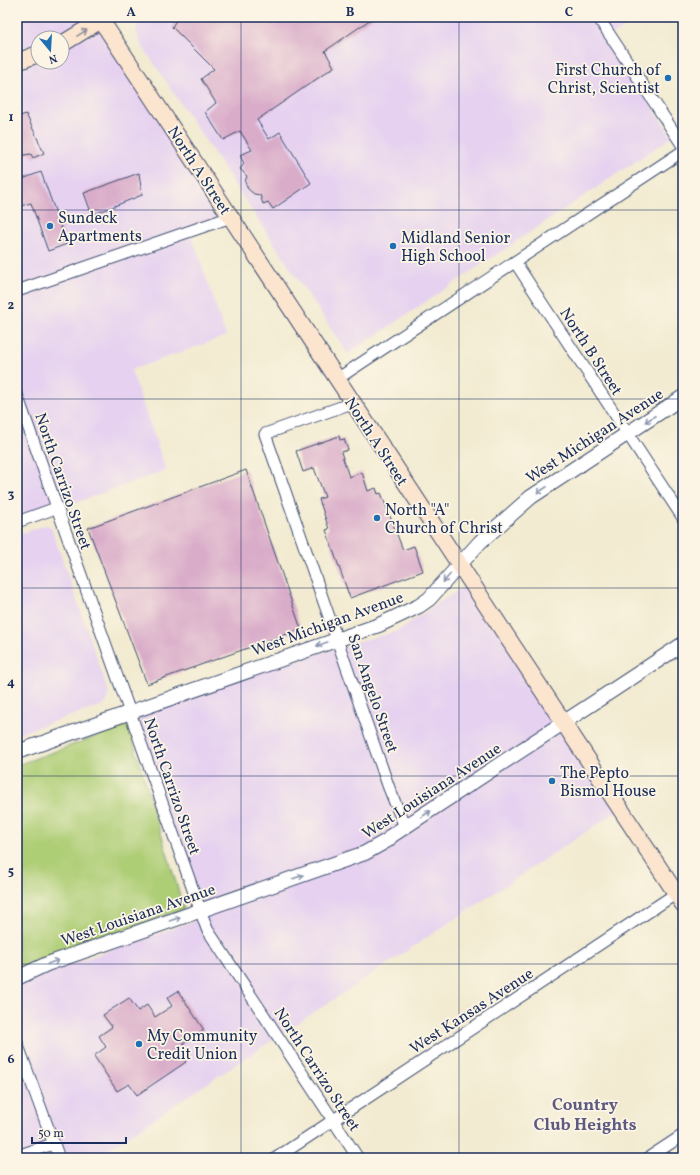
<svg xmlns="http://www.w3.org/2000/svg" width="700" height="1175" viewBox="0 0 700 1175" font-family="Vollkorn,serif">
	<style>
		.built { fill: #e6d2f0; fill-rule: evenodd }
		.green { fill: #aece76; stroke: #647e6a }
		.building { fill: #d9acc9 }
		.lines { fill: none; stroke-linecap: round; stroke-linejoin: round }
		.minor-casing { stroke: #3b4b6f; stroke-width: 13 }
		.tertiary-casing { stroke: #3b4b6f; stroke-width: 16 }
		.secondary-casing { stroke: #3b4b6f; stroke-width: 18 }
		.minor { stroke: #fff; stroke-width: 11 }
		.tertiary { stroke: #fff; stroke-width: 14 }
		.secondary { stroke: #fce5cf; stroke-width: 16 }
		.oneway { stroke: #8c8a96 }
		.oneway2 { stroke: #8d97ae }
		.grid { fill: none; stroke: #1b2f5e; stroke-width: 1; stroke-opacity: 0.55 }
		.poi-dot { fill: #1f6fb2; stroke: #fcf5e5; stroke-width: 1.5 }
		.labels { text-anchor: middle; stroke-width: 3.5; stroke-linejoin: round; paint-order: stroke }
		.poi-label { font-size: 16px; fill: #1b2f5e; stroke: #fcf5e5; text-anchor: start }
		.street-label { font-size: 16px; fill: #1b2f5e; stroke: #fcf5e5 }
		.neighbourhood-label { font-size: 17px; font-weight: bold; fill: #5e5b83; stroke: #fcf5e5 }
		.neatline { fill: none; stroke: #1b2f5e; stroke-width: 1.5 }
		.grid-label { font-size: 13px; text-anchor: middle; font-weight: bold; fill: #1b2f5e }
	</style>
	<rect width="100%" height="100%" fill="#fcf5e5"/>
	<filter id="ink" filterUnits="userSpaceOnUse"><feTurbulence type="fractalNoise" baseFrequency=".025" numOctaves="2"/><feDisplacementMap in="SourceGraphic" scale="8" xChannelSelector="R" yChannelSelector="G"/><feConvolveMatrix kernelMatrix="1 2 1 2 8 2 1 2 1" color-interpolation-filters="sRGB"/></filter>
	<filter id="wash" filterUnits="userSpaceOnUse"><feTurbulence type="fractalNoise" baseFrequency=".012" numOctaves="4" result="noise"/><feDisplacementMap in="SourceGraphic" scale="16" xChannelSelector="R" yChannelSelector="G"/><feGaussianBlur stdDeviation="0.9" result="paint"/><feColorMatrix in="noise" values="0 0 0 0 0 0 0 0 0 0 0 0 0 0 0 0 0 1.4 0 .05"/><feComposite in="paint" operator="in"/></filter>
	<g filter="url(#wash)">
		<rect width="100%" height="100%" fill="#f2ebd1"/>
		<g class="built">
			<path d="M17,17H109L102,22L233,219L191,234L226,336L131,370L166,470L17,524ZM38,38H62V62H38Z"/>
			<polygon points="144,17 640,17 607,39 672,137 348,354 139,41 136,30 138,24"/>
			<polygon points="46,525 51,527 109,693 106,704 17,734 17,535"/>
			<polygon points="470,582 625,806 95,1158 17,1158 17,983 202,918 130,714 232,678 397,631"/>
		</g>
		<polygon class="green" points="128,725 184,909 17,969 17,765"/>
		<g id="blocks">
			<g class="building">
				<polygon points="178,17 374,17 325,51 334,67 257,120 269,139 280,132 311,183 273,209 268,202 263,204 260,195 254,194 248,189 245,182 247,176 240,169 244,164 240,155 252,150 240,131 223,140 205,112 216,103 201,79 214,69 172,27"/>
				<polygon points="26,114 44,153 33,158 31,154 17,156 17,117"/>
				<polygon points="41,172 67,244 48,251 31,203 17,207 17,181"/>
				<polygon points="139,173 142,195 92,215 84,193"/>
				<polygon points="339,436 340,440 344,439 348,450 341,452 349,477 362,472 368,491 376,488 378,494 381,493 403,550 414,546 423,571 350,598 326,530 329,529 319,499 325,497 314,468 303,472 296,451"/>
				<polygon points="246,470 301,629 147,684 88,528"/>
				<polygon points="178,991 204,1030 177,1048 186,1062 137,1095 129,1084 117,1091 94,1056 106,1047 99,1036 112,1027 103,1015 129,998 138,1011 147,1005 155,1017 172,1006 167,998"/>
			</g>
		</g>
	</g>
	<g filter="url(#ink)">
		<use href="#blocks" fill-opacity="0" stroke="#3b4b6f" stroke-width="1"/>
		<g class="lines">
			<defs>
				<g id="minor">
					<polyline points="598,17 683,146"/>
					<polyline points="515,262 683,518"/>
					<polyline points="17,291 231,217"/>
					<polyline points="337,379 683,151"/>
					<polyline points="17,395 207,929 358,1158"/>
					<polyline points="352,403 265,434 389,788 405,827"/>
					<polyline points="17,522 56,508"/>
					<polyline points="17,1043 59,1158"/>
					<polyline points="17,1156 53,1144"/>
					<polyline points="276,1158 683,889"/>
					<polyline points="648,1158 683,1135"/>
				</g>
				<g id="tertiary">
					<polyline points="17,752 379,625 419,606 429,599 480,542 531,497 683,397"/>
					<polyline points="17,978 47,964 365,853 388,840 391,836 683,644"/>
				</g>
				<g id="secondary">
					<polyline points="99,17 683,904"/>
					<polyline points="62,44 106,17"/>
					<polyline points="17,62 38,54"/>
				</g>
			</defs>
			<use href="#minor" class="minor-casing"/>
			<use href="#tertiary" class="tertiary-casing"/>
			<use href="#secondary" class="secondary-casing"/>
			<use href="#minor" class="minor"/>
			<use href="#tertiary" class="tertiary"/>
			<use href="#secondary" class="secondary"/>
		</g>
		<defs><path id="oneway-shaft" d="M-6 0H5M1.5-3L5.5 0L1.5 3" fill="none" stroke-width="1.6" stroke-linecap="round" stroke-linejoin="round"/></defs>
		<use class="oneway" href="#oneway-shaft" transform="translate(82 33) rotate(-32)"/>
		<g class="oneway2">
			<use href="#oneway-shaft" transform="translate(650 419) rotate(147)"/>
			<use href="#oneway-shaft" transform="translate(542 490) rotate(147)"/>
			<use href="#oneway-shaft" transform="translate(447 578) rotate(131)"/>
			<use href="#oneway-shaft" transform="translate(322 644) rotate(160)"/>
			<use href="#oneway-shaft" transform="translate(426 814) rotate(-33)"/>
			<use href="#oneway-shaft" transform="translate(298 877) rotate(-19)"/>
			<use href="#oneway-shaft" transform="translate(175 919) rotate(-19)"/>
			<use href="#oneway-shaft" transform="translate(53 962) rotate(-20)"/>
		</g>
	</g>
	<path class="grid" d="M241,17V1158M459,17V1158M17,210H683M17,399H683M17,588H683M17,776H683M17,964H683"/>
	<g class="poi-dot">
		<circle cx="668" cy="78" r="4"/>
		<circle cx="50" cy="226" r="4"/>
		<circle cx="393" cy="246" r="4"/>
		<circle cx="377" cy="518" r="4"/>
		<circle cx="552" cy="781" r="4"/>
		<circle cx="139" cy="1044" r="4"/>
	</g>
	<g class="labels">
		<g class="poi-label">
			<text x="660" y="75" text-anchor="end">First Church of<tspan x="660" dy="18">Christ, Scientist</tspan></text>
			<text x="58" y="223">Sundeck<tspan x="58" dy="18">Apartments</tspan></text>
			<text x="401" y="243">Midland Senior<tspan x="401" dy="18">High School</tspan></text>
			<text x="385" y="515">North "A"<tspan x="385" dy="18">Church of Christ</tspan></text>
			<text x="560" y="778">The Pepto<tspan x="560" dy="18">Bismol House</tspan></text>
			<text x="147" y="1041">My Community<tspan x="147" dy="18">Credit Union</tspan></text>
		</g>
		<g class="street-label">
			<text transform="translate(200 170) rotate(57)" y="6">North A Street</text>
			<text transform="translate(592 351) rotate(57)" y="6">North B Street</text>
			<text transform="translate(594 435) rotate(-33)" y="6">West Michigan Avenue</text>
			<text transform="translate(377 441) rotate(57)" y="6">North A Street</text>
			<text transform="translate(64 481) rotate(71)" y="6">North Carrizo Street</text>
			<text transform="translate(327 623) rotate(-20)" y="6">West Michigan Avenue</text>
			<text transform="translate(374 693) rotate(71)" y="6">San Angelo Street</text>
			<text transform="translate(173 786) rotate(71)" y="6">North Carrizo Street</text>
			<text transform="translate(431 790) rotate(-33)" y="6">West Louisiana Avenue</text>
			<text transform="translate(138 914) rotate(-19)" y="6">West Louisiana Avenue</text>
			<text transform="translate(471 1010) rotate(-33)" y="6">West Kansas Avenue</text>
			<text transform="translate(318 1069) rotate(57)" y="6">North Carrizo Street</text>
		</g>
		<g class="neighbourhood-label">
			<text x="585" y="1110">Country<tspan x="585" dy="20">Club Heights</tspan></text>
		</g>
	</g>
	<rect width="700" height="1175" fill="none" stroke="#fcf5e5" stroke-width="44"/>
	<g transform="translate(50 50) rotate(162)"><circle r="19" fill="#fcf5e5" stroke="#a2a6af"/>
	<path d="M0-3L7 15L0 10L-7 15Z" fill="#1f6fb2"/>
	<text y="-6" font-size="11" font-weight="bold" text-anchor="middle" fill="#1b2f5e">N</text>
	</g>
	<path d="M32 1137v6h94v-6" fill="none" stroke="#1b2f5e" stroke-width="2"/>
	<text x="38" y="1137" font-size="12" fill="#1b2f5e" stroke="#fcf5e5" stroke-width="3" paint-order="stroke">50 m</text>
	<rect x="22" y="22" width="656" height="1131" class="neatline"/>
	<g class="grid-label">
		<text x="131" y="16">A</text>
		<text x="350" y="16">B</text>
		<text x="569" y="16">C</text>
		<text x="11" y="121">1</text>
		<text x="11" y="309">2</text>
		<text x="11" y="498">3</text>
		<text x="11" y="686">4</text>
		<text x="11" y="875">5</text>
		<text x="11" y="1063">6</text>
	</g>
</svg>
